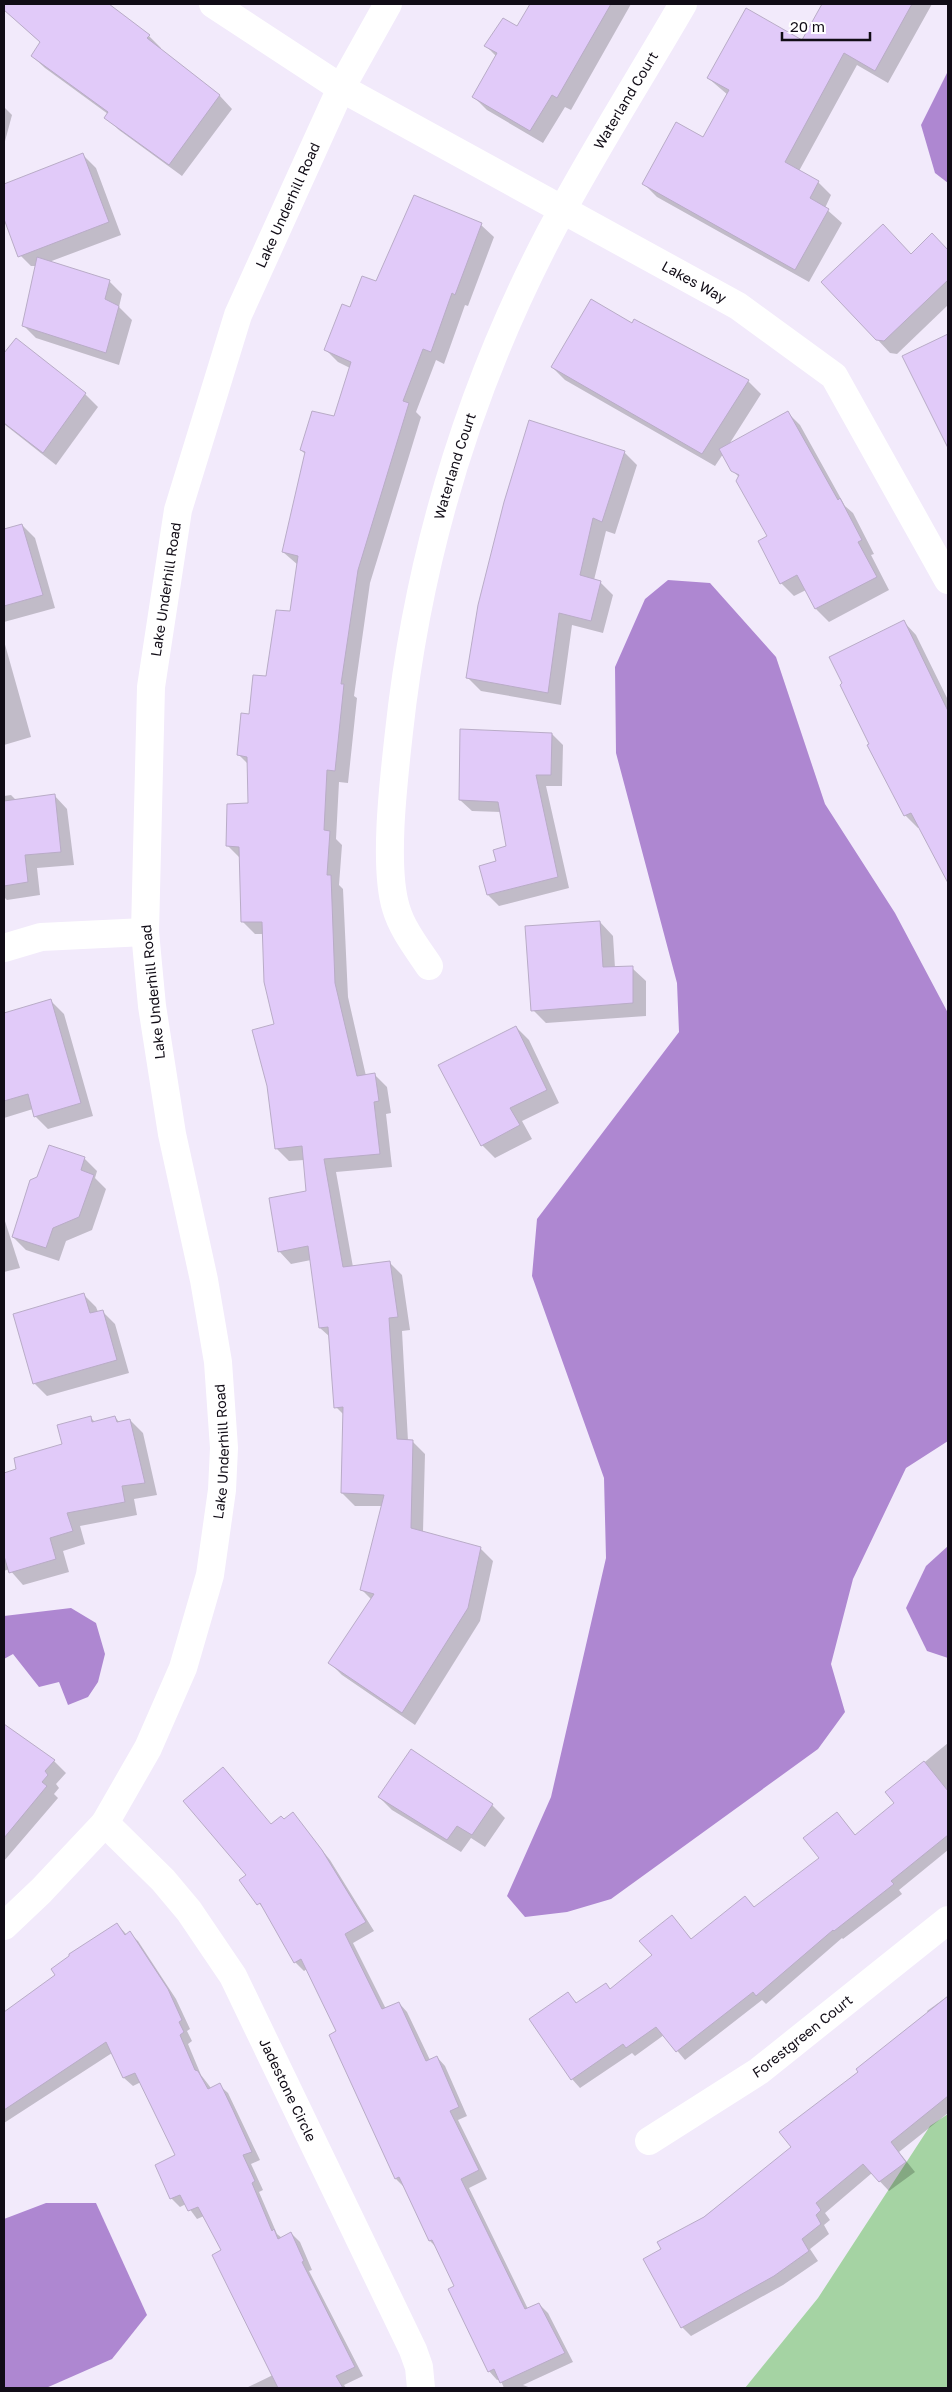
<svg xmlns="http://www.w3.org/2000/svg" width="952" height="2392" viewBox="0 0 952 2392" font-family="'Golos Text',sans-serif">
	<style>
		.green { fill: #a5d3a3 }
		.water { fill: #ae87d1 }
		.shadow { fill: #0003 }
		.building { fill: #e1caf9; stroke: #b9acc7 }
		.lines { fill: none; stroke-linecap: round; stroke-linejoin: round }
		.street { stroke: #fff; stroke-width: 28 }
		.secondary { stroke: #fff; stroke-width: 28 }
		.labels { text-anchor: middle; stroke-width: 5; stroke-linejoin: round; paint-order: stroke }
		.street-label { font-size: 14px; fill: #110c16; stroke: #fff }
	</style>
	<rect width="100%" height="100%" fill="#f2eafb"/>
	<polygon class="green" points="948,2114 948,2388 745,2388 818,2298 930,2126"/>
	<g class="water">
		<polygon points="948,71 948,183 935,173 921,125"/>
		<polygon points="668,580 710,583 776,657 825,804 895,913 948,1013 948,1441 906,1468 853,1579 831,1664 845,1712 818,1749 611,1899 567,1912 525,1917 507,1896 551,1797 606,1558 604,1478 532,1276 537,1219 679,1032 677,983 616,753 615,667 645,599"/>
		<polygon points="948,1546 948,1658 927,1651 906,1608 926,1566"/>
		<polygon points="71,1608 96,1623 105,1654 98,1682 88,1697 68,1705 59,1682 39,1687 13,1654 4,1659 4,1616"/>
		<polygon points="46,2203 96,2203 147,2315 112,2359 46,2388 4,2388 4,2219"/>
	</g>
	<g class="shadow">
		<polygon points="4,4 107,4 149,36 161,48 160,50 220,96 232,109 182,176 119,130 106,117 108,114 45,68 32,56 41,43 4,9"/>
		<polygon points="531,4 631,4 571,110 565,107 543,143 487,110 474,97 497,57 486,46 518,28"/>
		<polygon points="824,4 932,4 888,83 857,65 799,171 818,182 831,195 825,208 842,223 809,282 657,197 644,184 704,138 728,95 708,78 803,41"/>
		<polygon points="4,107 12,115 4,145"/>
		<polygon points="83,155 96,168 121,235 49,262 109,281 122,294 119,307 132,320 119,365 36,338 23,325 37,266 31,266 18,253 4,216 4,185"/>
		<polygon points="415,196 481,225 494,237 468,306 465,305 444,364 436,360 416,412 421,417 370,583 354,696 357,698 348,783 339,782 336,839 342,845 339,885 343,889 348,997 366,1076 375,1075 387,1087 391,1113 386,1114 392,1167 336,1172 353,1267 389,1262 402,1275 410,1330 402,1331 408,1441 412,1441 425,1454 423,1532 480,1548 493,1561 480,1621 415,1725 342,1675 330,1663 372,1600 362,1590 383,1506 355,1506 342,1493 344,1415 336,1407 330,1337 320,1328 311,1260 291,1264 279,1251 307,1192 304,1160 289,1161 277,1149 276,1024 264,934 255,934 242,921 241,859 228,846 249,805 248,764 239,755 250,716 292,612 298,565 283,552 305,454 301,450 335,418 350,368 338,362 325,349 351,309 376,282"/>
		<polygon points="932,235 948,251 948,305 897,354 890,353 877,339 911,255"/>
		<polygon points="632,325 748,381 761,394 728,446 787,412 800,425 845,506 853,513 874,554 871,555 889,590 829,622 816,609 806,590 794,596 781,583 769,536 739,477 732,470 723,454 715,466 565,380 552,367"/>
		<polygon points="948,335 948,447 904,357"/>
		<polygon points="16,340 85,394 98,407 56,465 4,424 4,355"/>
		<polygon points="624,452 637,465 615,534 606,531 594,580 600,582 613,595 603,633 572,625 561,705 481,691 468,678"/>
		<polygon points="22,525 35,538 55,608 4,622 4,530"/>
		<polygon points="904,622 916,635 948,700 948,877 920,827 918,828 905,815"/>
		<polygon points="4,641 31,737 4,745"/>
		<polygon points="552,734 563,745 562,786 546,786 569,888 499,906 488,895 497,862 508,847 501,812 472,811 460,800"/>
		<polygon points="11,795 16,800 54,795 67,809 74,865 37,868 40,895 7,900 4,897 4,796"/>
		<polygon points="600,922 613,936 615,968 632,968 646,981 646,1016 546,1023 533,1010"/>
		<polygon points="51,1001 64,1014 93,1116 48,1129 35,1116 33,1109 4,1118 4,1052 5,1056"/>
		<polygon points="516,1027 529,1040 559,1103 522,1121 532,1139 495,1158 482,1145"/>
		<polygon points="84,1158 97,1171 95,1178 106,1189 92,1230 66,1241 59,1261 26,1250 13,1237 38,1178"/>
		<polygon points="4,1218 20,1268 4,1272"/>
		<polygon points="83,1294 96,1307 98,1312 102,1311 115,1324 129,1373 47,1396 34,1383"/>
		<polygon points="115,1417 120,1423 130,1420 143,1433 157,1495 134,1499 137,1515 80,1526 85,1544 63,1551 69,1572 23,1585 9,1569 4,1571 4,1474 17,1470 63,1445 91,1418 95,1422"/>
		<polygon points="4,1725 54,1761 66,1773 56,1784 59,1788 54,1794 58,1798 4,1861"/>
		<polygon points="948,1743 948,1850 899,1890 902,1894 843,1939 842,1938 766,2004 762,2000 685,2060 664,2035 635,2056 632,2053 580,2088 572,2079 568,1994 577,2003 606,1984 611,1990 654,1955 672,1917 692,1940 745,1898 755,1908 820,1859 837,1813 856,1836 895,1804 887,1793"/>
		<polygon points="379,1797 492,1805 505,1818 485,1847 471,1838 461,1852 392,1810"/>
		<polygon points="293,1814 330,1860 374,1931 353,1943 386,2009 399,2003 407,2012 430,2060 437,2057 445,2066 467,2116 458,2120 487,2179 469,2188 528,2309 539,2304 548,2313 573,2362 523,2385 531,2388 504,2388 500,2379 497,2380 489,2371 456,2287 438,2249 430,2241 405,2188 396,2179 381,2146 337,2032 307,1969 304,1971 295,1962 267,1913 241,1881 247,1876 272,1825 284,1821"/>
		<polygon points="117,1924 127,1935 129,1933 138,1941 176,1999 190,2029 187,2031 192,2041 188,2044 201,2075 211,2088 219,2085 228,2093 260,2160 251,2164 263,2190 259,2192 277,2234 282,2238 291,2233 300,2242 312,2270 309,2271 363,2376 344,2385 346,2388 246,2388 273,2375 223,2250 204,2216 197,2219 186,2204 180,2207 171,2198 177,2156 141,2082 133,2086 124,2078 112,2053 4,2123 4,2019 6,2017 4,2014 57,1975"/>
		<polygon points="948,1996 948,2113 899,2152 915,2172 889,2191 872,2173 825,2213 830,2220 824,2225 829,2234 810,2249 818,2261 783,2285 691,2336 682,2327 663,2249 793,2147 860,2072 928,2013 927,2011"/>
	</g>
	<g class="building">
		<polygon points="4,4 109,4 150,35 147,38 220,95 169,165 104,118 108,112 31,56 40,42 4,10"/>
		<polygon points="530,4 611,4 557,98 552,95 530,131 472,97 497,53 484,46 503,18 517,26"/>
		<polygon points="822,4 912,4 875,71 844,53 785,162 819,181 810,198 829,209 795,270 642,184 676,122 703,137 729,90 707,78 746,8 802,40"/>
		<polygon points="83,153 109,222 18,257 4,219 4,184"/>
		<polygon points="414,195 482,223 455,295 452,293 431,352 423,349 403,401 409,403 358,570 341,684 344,684 335,771 327,770 324,830 330,831 327,875 331,875 335,983 357,1076 375,1073 379,1101 374,1102 380,1154 324,1159 343,1267 390,1261 398,1317 389,1318 397,1439 413,1440 411,1528 481,1547 468,1608 402,1713 328,1663 374,1594 360,1590 384,1495 341,1493 343,1407 334,1408 328,1327 319,1328 308,1246 278,1252 269,1198 306,1191 302,1146 275,1149 267,1086 252,1030 274,1024 264,982 262,922 241,922 239,847 226,846 227,804 248,803 247,757 237,755 241,713 249,714 253,675 266,676 276,610 290,611 298,556 282,552 305,452 300,450 312,411 334,416 351,362 324,350 342,304 350,307 362,276 376,281"/>
		<polygon points="883,224 911,254 932,233 948,250 948,280 884,341 876,340 821,282"/>
		<polygon points="37,257 110,280 105,299 119,306 106,353 22,326"/>
		<polygon points="591,299 632,323 634,319 749,380 702,454 551,367"/>
		<polygon points="948,334 948,448 902,356"/>
		<polygon points="16,338 86,393 43,453 4,423 4,353"/>
		<polygon points="788,411 838,500 840,498 862,540 858,542 877,577 815,609 797,575 780,584 758,541 767,536 736,481 739,475 731,471 719,449"/>
		<polygon points="529,420 625,451 602,522 593,518 580,575 601,581 591,621 559,613 548,693 466,678 478,605 504,502"/>
		<polygon points="22,524 43,595 4,606 4,529"/>
		<polygon points="904,620 948,711 948,883 911,813 904,816 867,745 869,744 840,685 842,683 829,657"/>
		<polygon points="460,729 552,733 551,775 536,775 558,877 487,895 479,866 496,861 493,850 506,846 498,802 459,800"/>
		<polygon points="55,794 61,852 25,855 28,882 4,886 4,801"/>
		<polygon points="600,921 603,967 633,966 633,1003 531,1011 525,926"/>
		<polygon points="51,999 81,1103 34,1117 28,1094 4,1101 4,1013"/>
		<polygon points="516,1026 547,1090 510,1108 520,1125 481,1146 438,1065"/>
		<polygon points="49,1145 85,1157 81,1170 94,1175 79,1217 53,1228 46,1248 12,1237 30,1180 37,1177"/>
		<polygon points="84,1293 90,1313 103,1310 117,1360 33,1384 13,1314"/>
		<polygon points="91,1416 92,1422 115,1416 117,1422 130,1419 145,1483 122,1486 125,1502 67,1513 73,1531 50,1538 56,1559 9,1573 4,1556 4,1473 16,1469 14,1458 62,1444 57,1425"/>
		<polygon points="4,1724 55,1760 45,1771 48,1775 42,1782 47,1786 4,1838"/>
		<polygon points="411,1749 493,1804 472,1835 457,1826 447,1840 378,1797"/>
		<polygon points="924,1761 948,1791 948,1835 891,1881 894,1884 834,1931 833,1930 756,1996 753,1992 676,2052 656,2027 626,2048 623,2044 571,2080 529,2019 568,1992 576,2003 606,1983 610,1989 652,1955 639,1941 672,1915 691,1939 745,1896 754,1907 819,1858 803,1838 837,1812 855,1835 894,1803 885,1792"/>
		<polygon points="223,1767 271,1824 281,1816 284,1819 293,1812 322,1850 366,1922 345,1934 382,2009 399,2002 426,2061 437,2056 459,2107 450,2111 479,2170 461,2179 525,2309 539,2303 565,2353 500,2383 494,2369 488,2372 448,2289 454,2286 432,2240 429,2241 399,2177 395,2179 329,2035 336,2031 301,1959 294,1963 260,1903 257,1905 239,1880 246,1875 183,1801"/>
		<polygon points="117,1923 125,1935 130,1931 168,1989 182,2020 179,2022 184,2032 180,2035 195,2070 198,2071 208,2089 220,2083 233,2110 252,2152 243,2155 255,2181 252,2183 272,2231 274,2229 278,2239 291,2232 304,2261 302,2262 355,2367 336,2376 343,2388 278,2388 212,2255 221,2250 198,2207 188,2211 180,2195 170,2199 155,2165 175,2155 135,2073 123,2078 106,2042 4,2110 4,2012 55,1975 51,1969 69,1956 69,1954"/>
		<polygon points="948,1996 948,2096 891,2142 906,2162 879,2182 863,2164 816,2203 821,2210 816,2215 821,2224 802,2239 809,2251 774,2276 681,2328 643,2259 661,2249 657,2242 704,2217 791,2147 779,2132 858,2072 856,2069"/>
	</g>
	<g class="lines">
		<g class="street">
			<path id="s1" d="M213,4L341,88L738,306L834,376L948,580"/>
			<polyline points="4,948 41,937 145,932"/>
			<path id="s2" d="M429,966C417,948 402,929 396,908C383,865 394,778 399,732C418,557 469,388 550,233C591,155 639,80 683,4"/>
			<path id="s3" d="M4,1926L41,1891L105,1823L163,1880L189,1911L233,1976L413,2350L419,2367L421,2388"/>
			<path id="s4" d="M649,2141L759,2071L948,1920"/>
		</g>
		<path class="secondary" id="s5" d="M105,1823L148,1748L183,1668L210,1575L222,1490L224,1448L218,1362L204,1280L172,1134L152,1006L145,932L151,687L178,510L238,315L341,88L388,4"/>
	</g>
	<g class="labels">
		<g class="street-label">
			<text dy="5" stroke="none"><textPath href="#s2" startOffset="921">Waterland Court</textPath></text>
			<text dy="5" stroke="none"><textPath href="#s5" startOffset="1670">Lake Underhill Road</textPath></text>
			<text dy="5" stroke="none"><textPath href="#s1" startOffset="556">Lakes Way</textPath></text>
			<text dy="5" stroke="none"><textPath href="#s2" startOffset="516">Waterland Court</textPath></text>
			<text dy="5" stroke="none"><textPath href="#s5" startOffset="1265">Lake Underhill Road</textPath></text>
			<text transform="translate(153 992) rotate(-96)" y="5">Lake Underhill Road</text>
			<text dy="5" stroke="none"><textPath href="#s5" startOffset="395">Lake Underhill Road</textPath></text>
			<text dy="5" stroke="none"><textPath href="#s4" startOffset="186">Forestgreen Court</textPath></text>
			<text dy="5" stroke="none"><textPath href="#s3" startOffset="471">Jadestone Circle</textPath></text>
		</g>
	</g>
	<rect width="952" height="2392" fill="none" stroke="#110c16" stroke-width="10"/>
	<path d="M782 32v8h88v-8" fill="none" stroke="#110c16" stroke-width="2.5"/>
	<text x="790" y="32" font-size="15" fill="#110c16" stroke="#ffffff" stroke-width="4" paint-order="stroke">20 m</text>
</svg>
